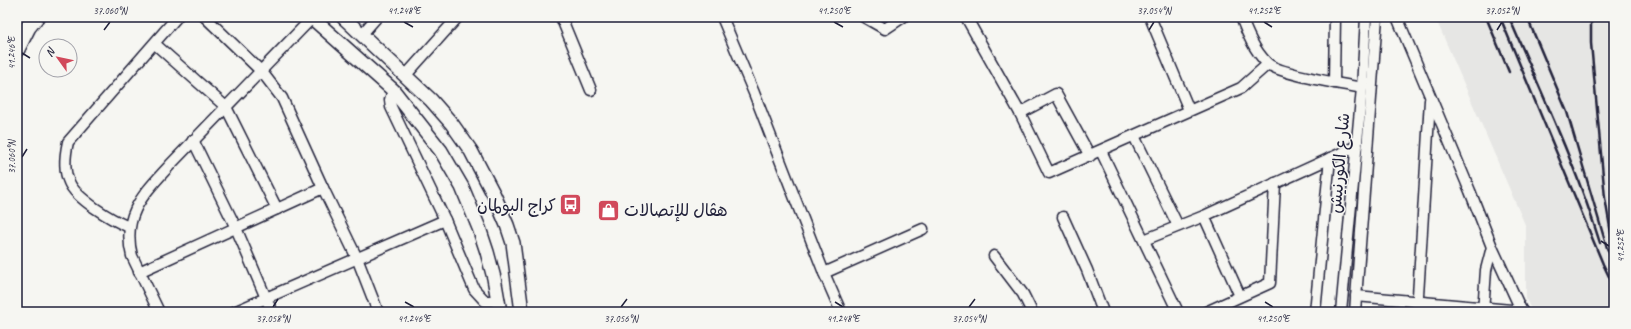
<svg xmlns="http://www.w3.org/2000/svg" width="1631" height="329" viewBox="0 0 1631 329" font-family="Caveat,'Playpen Sans Arabic',sans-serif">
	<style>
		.built { fill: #e6e6e4 }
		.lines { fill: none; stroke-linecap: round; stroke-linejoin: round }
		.minor-casing { stroke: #22223b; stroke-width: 13 }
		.major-casing { stroke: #22223b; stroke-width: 16 }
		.highway-casing { stroke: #22223b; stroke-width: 18 }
		.minor { stroke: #f6f6f2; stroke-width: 10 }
		.major { stroke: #f6f6f2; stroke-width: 13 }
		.highway { stroke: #f6f6f2; stroke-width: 15 }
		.rail { stroke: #22223b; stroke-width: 2.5 }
		.ticks { fill: none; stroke: #22223b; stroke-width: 1.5 }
		.labels { text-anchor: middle; stroke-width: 3; stroke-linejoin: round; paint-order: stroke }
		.street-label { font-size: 17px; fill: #22223b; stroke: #f6f6f2 }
		.poi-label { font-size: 17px; fill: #22223b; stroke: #f6f6f2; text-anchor: end }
		.neatline { fill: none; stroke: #22223b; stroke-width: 1.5 }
		.ticks-label { font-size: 10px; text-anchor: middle; fill: #22223b }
	</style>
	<rect width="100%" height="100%" fill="#f6f6f2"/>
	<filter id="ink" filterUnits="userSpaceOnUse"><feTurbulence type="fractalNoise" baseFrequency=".025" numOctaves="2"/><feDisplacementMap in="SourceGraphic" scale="8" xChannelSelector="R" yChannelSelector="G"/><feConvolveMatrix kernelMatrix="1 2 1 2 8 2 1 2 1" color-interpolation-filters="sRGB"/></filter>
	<g filter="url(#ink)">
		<polygon class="built" points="1435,17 1614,17 1614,312 1532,312 1526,299 1526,227"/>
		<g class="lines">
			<defs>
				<g id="minor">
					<polyline points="205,17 262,72 282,98 323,188 357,258 378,312"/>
					<polyline points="561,17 591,90"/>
					<polyline points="722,17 754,93 824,273 841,312"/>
					<polyline points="864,17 885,29 903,17"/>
					<polyline points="966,17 1020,113 1049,173 1241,88 1268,64"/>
					<polyline points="1150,17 1189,110"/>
					<path d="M1241,17C1247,33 1254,50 1267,63C1278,74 1343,84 1362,88"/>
					<polyline points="1397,17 1470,191 1492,247 1522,312"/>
					<polyline points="362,34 377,17"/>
					<polyline points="155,44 226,107 277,209"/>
					<polyline points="406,75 458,17"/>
					<polyline points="1334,83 1335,17"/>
					<polyline points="393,90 390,100 391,107 445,220 474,289 485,301 499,301"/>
					<polyline points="1020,113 1056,94 1090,156"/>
					<polyline points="1134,136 1178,226"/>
					<polyline points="193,140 236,228 272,312"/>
					<polyline points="1101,151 1178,312"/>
					<polyline points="1204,216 1240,296"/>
					<polyline points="1063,217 1087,270 1103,312"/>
					<path d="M129,227C112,220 76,199 69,182C63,169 65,155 68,142L177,17"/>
					<polyline points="1144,240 1204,216 1357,146"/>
					<polyline points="994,256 1023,294 1032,312"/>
					<polyline points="139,272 323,188"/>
					<polyline points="824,273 923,229"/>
					<polyline points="1356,296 1522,311"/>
					<path d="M159,312L132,256C121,214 145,193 170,165L312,18"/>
					<polyline points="234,312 445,220"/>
					<polyline points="1206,312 1270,283 1275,183"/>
					<polyline points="1315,312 1330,158"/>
					<polyline points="1341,312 1362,88 1366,17"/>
					<polyline points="1355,312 1377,17"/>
					<polyline points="1417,312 1430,100"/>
					<polyline points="1483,312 1486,270 1492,247"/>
				</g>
				<g id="major">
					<polyline points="311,17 393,90 441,151 462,187 479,228 487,252 494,278 500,312"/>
					<polyline points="343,17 431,100 452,124 471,151 494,195 507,225 513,243 522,312"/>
				</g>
				<polyline id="highway" points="17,49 28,27 36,17"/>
			</defs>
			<use href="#minor" class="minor-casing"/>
			<use href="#major" class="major-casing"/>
			<use href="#highway" class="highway-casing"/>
			<use href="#minor" class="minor"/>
			<use href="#major" class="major"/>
			<use href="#highway" class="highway"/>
			<g class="rail">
				<polyline points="1486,17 1509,72"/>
				<polyline points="1500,17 1603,264 1614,287"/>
				<path d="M1509,17C1541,92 1576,165 1600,243"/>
				<polyline points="1527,17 1567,112 1607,248 1614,264"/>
				<polyline points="1591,17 1591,43 1605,198 1614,251"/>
			</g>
		</g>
	</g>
	<path class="ticks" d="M404,22L413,27M834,22L843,27M1264,22L1272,27M104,30L110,22M1149,30L1154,22M1497,30L1502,22M22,53L30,58M22,157L27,149M1601,241L1609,246M405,302L414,307M835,302L843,307M1265,302L1273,307M273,307L278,299M621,307L627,299M969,307L975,299"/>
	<defs>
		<symbol id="bus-square" viewBox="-11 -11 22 22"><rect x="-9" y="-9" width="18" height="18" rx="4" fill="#d1495b" stroke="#f6f6f2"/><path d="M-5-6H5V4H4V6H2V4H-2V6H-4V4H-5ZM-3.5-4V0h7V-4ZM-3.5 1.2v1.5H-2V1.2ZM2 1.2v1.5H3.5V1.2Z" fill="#fff"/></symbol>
		<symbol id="shop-square" viewBox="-11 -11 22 22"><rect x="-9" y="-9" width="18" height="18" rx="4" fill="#d1495b" stroke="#f6f6f2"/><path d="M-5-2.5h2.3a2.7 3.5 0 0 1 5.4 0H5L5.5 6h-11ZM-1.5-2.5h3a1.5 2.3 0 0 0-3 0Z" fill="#fff"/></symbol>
	</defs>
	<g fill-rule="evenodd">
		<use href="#bus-square" x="558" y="192" width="25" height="25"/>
		<use href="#shop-square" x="596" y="198" width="25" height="25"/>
	</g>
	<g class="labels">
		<g class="street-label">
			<text transform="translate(1339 163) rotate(-85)" y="6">شارع الكورنيش</text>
		</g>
		<g class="poi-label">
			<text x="556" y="211">كراج البولمان</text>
			<text x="624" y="216" text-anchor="start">هڤال للإتصالات</text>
		</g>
	</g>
	<rect width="1631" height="329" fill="none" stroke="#f6f6f2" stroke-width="44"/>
	<g transform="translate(58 58) rotate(303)"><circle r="19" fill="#f6f6f2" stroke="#a1a1a9"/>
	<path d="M0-3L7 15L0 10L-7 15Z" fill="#d1495b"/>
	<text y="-6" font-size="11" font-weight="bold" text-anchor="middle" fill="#22223b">N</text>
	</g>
	<rect x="22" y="22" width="1587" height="285" class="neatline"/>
	<g class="ticks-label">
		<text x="110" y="14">37.060°N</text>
		<text x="404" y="14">41.248°E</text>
		<text x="834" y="14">41.250°E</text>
		<text x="1154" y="14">37.054°N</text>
		<text x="1264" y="14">41.252°E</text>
		<text x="1502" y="14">37.052°N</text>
		<text transform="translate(11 53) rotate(-90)" y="4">41.246°E</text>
		<text transform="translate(11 157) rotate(-90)" y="4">37.060°N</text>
		<text transform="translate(1620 246) rotate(-90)" y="4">41.252°E</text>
		<text x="273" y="322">37.058°N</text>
		<text x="414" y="322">41.246°E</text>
		<text x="621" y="322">37.056°N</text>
		<text x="843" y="322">41.248°E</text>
		<text x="969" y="322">37.054°N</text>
		<text x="1273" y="322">41.250°E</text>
	</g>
</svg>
